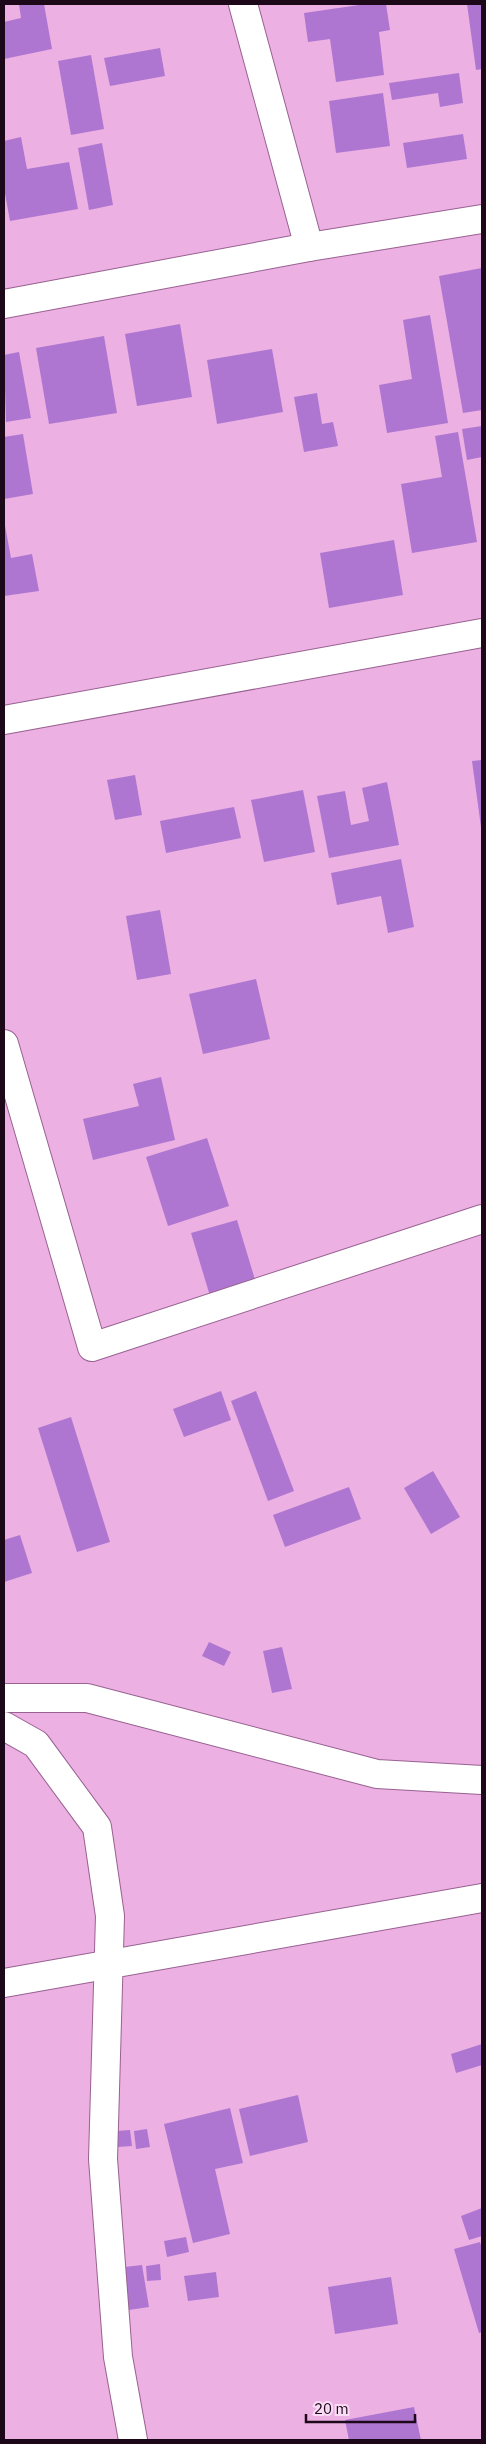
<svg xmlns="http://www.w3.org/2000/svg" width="486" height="2444" viewBox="0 0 486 2444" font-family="'IBM Plex Sans',sans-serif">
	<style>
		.building { fill: #ae76d1 }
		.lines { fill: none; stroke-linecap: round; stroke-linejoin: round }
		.minor-casing { stroke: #986291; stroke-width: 30 }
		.highway-casing { stroke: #986291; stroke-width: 30 }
		.minor { stroke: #fff; stroke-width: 28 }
		.highway { stroke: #fff; stroke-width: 28 }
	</style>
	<rect width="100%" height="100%" fill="#ecb0e3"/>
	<g class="building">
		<polygon points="19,4 44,4 52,49 4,59 4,22 21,18"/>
		<polygon points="366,4 386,4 390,30 379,32 384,75 336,82 330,39 308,42 304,13"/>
		<polygon points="467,4 482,4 482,69 476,70"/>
		<polygon points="160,48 165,76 110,86 104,58"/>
		<polygon points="91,55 104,129 71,135 58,61"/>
		<polygon points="459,73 463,103 440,107 438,93 392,100 389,83"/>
		<polygon points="383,93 390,146 336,153 329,101"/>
		<polygon points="463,134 467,159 407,168 403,143"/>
		<polygon points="21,137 27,169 69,162 78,209 10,221 4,188 4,141"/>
		<polygon points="102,143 113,205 89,210 78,148"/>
		<polygon points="482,268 482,410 463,413 439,276"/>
		<polygon points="430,315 448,423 387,433 379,385 412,379 403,320"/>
		<polygon points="180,324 192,397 137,406 125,334"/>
		<polygon points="104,336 117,413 49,424 36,348"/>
		<polygon points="272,349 283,412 217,424 207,360"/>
		<polygon points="19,352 31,418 6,422 4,355"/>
		<polygon points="317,393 322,424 333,422 338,446 304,452 294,397"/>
		<polygon points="482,426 482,457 467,460 462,429"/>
		<polygon points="458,432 477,542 412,553 401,484 442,477 435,436"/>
		<polygon points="23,434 33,494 4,499 4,437"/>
		<polygon points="4,520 11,558 32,554 39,591 4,596"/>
		<polygon points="394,540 403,595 329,608 320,553"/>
		<polygon points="482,760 482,827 481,827 472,761"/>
		<polygon points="135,775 142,815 115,820 107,780"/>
		<polygon points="387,782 399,845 329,858 317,796 345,791 351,825 369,821 362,788"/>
		<polygon points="303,790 315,852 264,862 251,800"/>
		<polygon points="234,807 241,838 166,853 160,821"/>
		<polygon points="401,859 414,927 388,933 381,896 337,905 331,873"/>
		<polygon points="160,910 171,974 137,980 126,916"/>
		<polygon points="256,979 270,1039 203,1054 189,994"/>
		<polygon points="161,1077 175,1140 93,1160 83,1119 139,1106 133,1084"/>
		<polygon points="207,1138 229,1206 168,1226 146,1157"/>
		<polygon points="237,1220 256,1283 210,1296 191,1233"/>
		<polygon points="221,1391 231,1420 184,1437 173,1409"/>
		<polygon points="256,1391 294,1491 268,1501 231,1401"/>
		<polygon points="71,1417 110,1542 77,1552 38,1428"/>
		<polygon points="433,1471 460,1517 431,1534 404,1488"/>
		<polygon points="349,1487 361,1519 285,1547 273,1515"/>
		<polygon points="20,1535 32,1573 4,1582 4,1540"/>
		<polygon points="209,1642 231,1652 224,1666 202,1656"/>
		<polygon points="282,1647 292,1689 272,1693 263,1651"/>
		<polygon points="482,2044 482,2065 456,2073 451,2054"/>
		<polygon points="298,2095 308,2142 250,2156 239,2109"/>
		<polygon points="230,2108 243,2163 215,2169 230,2234 193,2243 164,2124"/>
		<polygon points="147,2129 150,2147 136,2149 134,2131"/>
		<polygon points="130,2130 132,2146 118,2147 117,2131"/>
		<polygon points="482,2208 482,2236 469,2240 461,2216"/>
		<polygon points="186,2237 189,2252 167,2257 164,2241"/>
		<polygon points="480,2242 482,2249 482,2332 479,2333 454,2249"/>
		<polygon points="160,2264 161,2280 147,2281 146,2266"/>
		<polygon points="142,2265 149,2307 122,2311 116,2268"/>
		<polygon points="216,2272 219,2297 188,2301 184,2276"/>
		<polygon points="391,2277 398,2324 335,2334 328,2287"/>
		<polygon points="414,2407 421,2440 349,2440 345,2420"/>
	</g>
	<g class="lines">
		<defs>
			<g id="minor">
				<polyline points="243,4 309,247"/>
				<polyline points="4,304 309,247 482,219"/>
				<polyline points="4,720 482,633"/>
				<polyline points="4,1044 92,1347 482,1219"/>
				<polyline points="4,1698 87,1698 377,1774 482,1780"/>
				<polyline points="4,1726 36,1744 97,1827 110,1916 103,2159 118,2357 133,2440"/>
			</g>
			<polyline id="highway" points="4,1983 482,1898"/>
		</defs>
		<use href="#minor" class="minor-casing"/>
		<use href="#highway" class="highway-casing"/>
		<use href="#minor" class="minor"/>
		<use href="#highway" class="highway"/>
	</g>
	<rect width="486" height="2444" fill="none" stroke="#1d081a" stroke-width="10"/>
	<path d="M306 2414v8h109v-8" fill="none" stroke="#1d081a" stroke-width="2.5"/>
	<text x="314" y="2414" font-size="15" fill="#1d081a" stroke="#fbdcf6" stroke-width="4" paint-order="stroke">20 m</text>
</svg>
